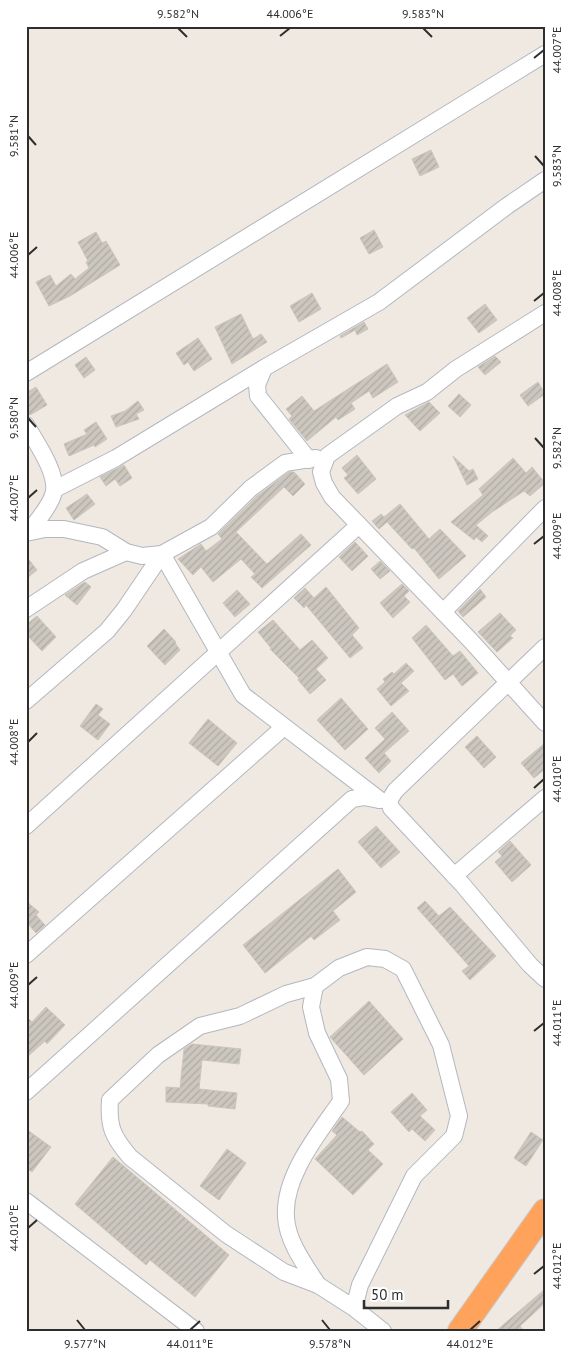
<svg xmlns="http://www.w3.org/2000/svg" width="571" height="1357" viewBox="0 0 571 1357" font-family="'PT Sans',sans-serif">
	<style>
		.building { fill: url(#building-hatch); stroke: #cbc5ba }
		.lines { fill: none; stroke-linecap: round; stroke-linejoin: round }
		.minor-casing { stroke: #b4b7c1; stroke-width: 18 }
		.highway-casing { stroke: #c9c9c9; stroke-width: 26 }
		.minor { stroke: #fff; stroke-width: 16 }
		.highway { stroke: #ffa35c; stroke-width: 24 }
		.ticks { fill: none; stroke: #2e2e2e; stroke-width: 2 }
		.neatline { fill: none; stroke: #2e2e2e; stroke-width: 2 }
		.ticks-label { font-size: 12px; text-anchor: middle; fill: #2e2e2e }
	</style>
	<defs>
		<pattern id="building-hatch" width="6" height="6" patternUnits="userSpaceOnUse" patternTransform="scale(1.25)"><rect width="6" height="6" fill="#cbc7bf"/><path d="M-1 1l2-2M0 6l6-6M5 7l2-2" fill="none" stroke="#afaba4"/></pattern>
	</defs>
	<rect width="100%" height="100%" fill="#efe9e1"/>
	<g class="building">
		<polygon points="431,150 439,167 420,176 412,159"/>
		<polygon points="374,230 383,247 369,254 360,238"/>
		<polygon points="96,232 102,243 106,241 120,265 70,296 49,306 36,282 50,275 56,286 71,274 75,279 89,268 86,262 88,261 78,242"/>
		<polygon points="312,293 321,309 299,322 290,306"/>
		<polygon points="485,304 497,320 479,333 467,318"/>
		<polygon points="241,314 253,339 261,334 267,342 232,364 215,327"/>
		<polygon points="364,322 368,329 357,335 355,330 341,338 340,336"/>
		<polygon points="198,338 212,359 194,371 188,362 184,365 176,353"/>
		<polygon points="495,356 501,362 485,375 478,367"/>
		<polygon points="86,357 95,370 84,378 75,365"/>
		<polygon points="387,364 398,382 373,398 369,391 351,403 355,409 338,420 336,417 307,441 289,419 292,416 286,409 302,396 314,411"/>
		<polygon points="538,382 545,394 528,406 520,395"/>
		<polygon points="36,387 47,405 30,415 26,409 26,393"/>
		<polygon points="459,394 471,405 460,417 448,406"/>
		<polygon points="138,401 144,410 136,414 139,419 116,427 111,416 125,411"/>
		<polygon points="429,402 440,413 420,431 405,415"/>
		<polygon points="96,422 107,439 95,447 94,445 69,456 64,444 87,434 84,430"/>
		<polygon points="357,455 376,479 358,494 344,478 348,475 342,468"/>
		<polygon points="453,456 469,471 473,469 478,479 467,485"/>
		<polygon points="513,458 526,473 532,467 545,483 530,496 524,491 492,512 476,525 488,536 482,542 476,537 474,540 451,522 483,495 479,489"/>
		<polygon points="124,465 132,478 120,486 115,479 106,486 100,477"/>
		<polygon points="289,472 294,472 305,484 293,496 284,487 236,532 267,564 301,534 311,545 262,588 251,577 255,574 241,559 213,582 201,567 193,575 178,559 201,544 206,551 222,539 218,534 257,496"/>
		<polygon points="87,494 95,504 74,520 66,508"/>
		<polygon points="400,504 429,539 440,529 466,556 439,579 414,548 412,549 387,522 379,529 372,521 381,514 384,517"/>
		<polygon points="355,542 368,556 352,571 339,557"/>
		<polygon points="26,556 37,570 26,579"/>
		<polygon points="380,561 390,571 380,579 371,569"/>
		<polygon points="85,582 91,587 77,605 65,595"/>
		<polygon points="402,584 409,591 404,596 410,602 393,618 380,603"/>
		<polygon points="326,587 359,628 352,635 363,648 350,658 306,605 304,608 294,598 305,588 314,598"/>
		<polygon points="480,589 486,597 463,617 458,611"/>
		<polygon points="237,590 250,604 235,617 223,603"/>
		<polygon points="500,613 516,630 510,636 513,638 497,652 478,632"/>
		<polygon points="37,616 56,637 42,651 26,634 26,625"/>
		<polygon points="273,620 300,650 312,640 328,658 316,669 326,680 310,694 298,680 299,678 270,649 271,648 258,632"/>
		<polygon points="426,625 453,656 460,651 478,673 462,686 453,674 445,680 412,638"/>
		<polygon points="164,629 176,642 175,643 180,650 165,665 147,646"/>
		<polygon points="406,663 414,671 401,683 409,691 391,706 377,689 385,682 383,679 392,672 394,674"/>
		<polygon points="341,698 368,729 345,750 317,720"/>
		<polygon points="96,704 103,709 98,715 110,724 98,740 80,726"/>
		<polygon points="392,712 409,731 384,753 391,761 379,773 365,758 385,739 375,728"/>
		<polygon points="208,719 237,743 218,766 189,743"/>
		<polygon points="477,736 496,757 484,768 465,747"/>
		<polygon points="545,743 545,769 534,778 521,763"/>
		<polygon points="376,826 400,852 381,868 358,842"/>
		<polygon points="510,841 531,865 512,882 495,862 502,856 498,852"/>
		<polygon points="338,869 356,892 333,911 340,920 314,940 311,936 265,973 243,945"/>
		<polygon points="26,901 39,912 36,915 45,925 36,933 28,924 26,926"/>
		<polygon points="425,901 439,916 450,907 496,956 470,980 462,971 469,966 417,908"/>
		<polygon points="369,1001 403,1039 364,1075 330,1037"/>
		<polygon points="46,1007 65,1025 47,1044 45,1041 26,1058 26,1016 32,1022"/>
		<polygon points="192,1044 241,1049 239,1064 202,1060 199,1089 237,1093 235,1109 208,1106 208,1104 166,1102 166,1087 180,1088 184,1049"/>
		<polygon points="412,1093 427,1110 420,1116 435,1130 425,1141 412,1129 409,1132 391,1112"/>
		<polygon points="342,1117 360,1132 362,1131 374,1144 368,1150 383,1164 353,1195 315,1159 337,1135 332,1131"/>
		<polygon points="26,1129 51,1147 32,1172 26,1168"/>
		<polygon points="531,1132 543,1140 526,1166 514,1158"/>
		<polygon points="227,1149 246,1163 219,1200 200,1186"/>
		<polygon points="113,1157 229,1255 195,1297 150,1260 146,1265 75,1204"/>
		<polygon points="545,1289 545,1303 520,1326 524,1331 496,1331"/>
	</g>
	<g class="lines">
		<defs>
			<g id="minor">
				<polyline points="545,313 456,369 427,392 397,406 327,456 321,472 324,483 332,497 471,641 545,723"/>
				<polyline points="26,373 545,54"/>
				<path d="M26,425C36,442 60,476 53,495C49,508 37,520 30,531"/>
				<polyline points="309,460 258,396 257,385 264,368 379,302 507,206 545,180"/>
				<polyline points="55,489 116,458 264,368"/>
				<polyline points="26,533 45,529 64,529 102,537 126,552 142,556 162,554 211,527 251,488 285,463 316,458"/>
				<polyline points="26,609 83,571 126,552"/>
				<polyline points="443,612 545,508"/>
				<polyline points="26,701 107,631 124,610 162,554 243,695 380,800"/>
				<polyline points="389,801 391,808 462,884 530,965 545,979"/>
				<polyline points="389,801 395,791 545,647"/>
				<polyline points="26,826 359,525"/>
				<polyline points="454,876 545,798"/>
				<polyline points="26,955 284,727"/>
				<path d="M315,986L311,1007L317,1033L339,1079L341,1101C319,1133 283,1176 286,1217C287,1241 305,1265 318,1285"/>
				<polyline points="26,1092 352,799 364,797 379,800"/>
				<polyline points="26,1201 196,1331"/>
				<path d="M354,1308L360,1285L414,1176L454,1136L459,1116L441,1045L403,969L385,959L367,957L339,968L315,986L286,994L240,1016L200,1026L158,1055L110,1100C108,1127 113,1137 130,1157L226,1234L284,1272L318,1285L354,1308L383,1331"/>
			</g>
			<polyline id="highway" points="460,1331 545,1211"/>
		</defs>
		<use href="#minor" class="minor-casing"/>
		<use href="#highway" class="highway-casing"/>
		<use href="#minor" class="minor"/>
		<use href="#highway" class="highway"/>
	</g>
	<path class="ticks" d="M178,28L187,37M423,28L432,37M280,36L290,28M534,58L544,50M28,136L36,145M535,156L544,166M28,255L37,247M534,301L544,293M28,418L36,427M535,438L544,448M28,498L37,490M534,544L544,536M28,742L37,733M534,788L544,779M28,985L37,977M534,1031L544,1023M28,1228L37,1220M534,1274L544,1266M77,1320L85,1330M322,1320L330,1330M190,1330L200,1321M470,1330L480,1321"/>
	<rect width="571" height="1357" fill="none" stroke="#ffffff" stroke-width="55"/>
	<path d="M364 1300v8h84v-8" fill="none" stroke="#2e2e2e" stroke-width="2.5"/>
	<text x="371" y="1300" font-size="15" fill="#2e2e2e" stroke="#ffffff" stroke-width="4" paint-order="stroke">50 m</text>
	<rect x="28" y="28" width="516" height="1302" class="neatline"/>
	<g class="ticks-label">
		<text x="178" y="18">9.582°N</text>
		<text x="290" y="18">44.006°E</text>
		<text x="423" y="18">9.583°N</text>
		<text transform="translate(557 50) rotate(-90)" y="4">44.007°E</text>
		<text transform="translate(14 136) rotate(-90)" y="4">9.581°N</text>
		<text transform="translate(557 166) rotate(-90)" y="4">9.583°N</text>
		<text transform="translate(14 255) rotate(-90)" y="4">44.006°E</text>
		<text transform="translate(557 293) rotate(-90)" y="4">44.008°E</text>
		<text transform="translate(14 418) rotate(-90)" y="4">9.580°N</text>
		<text transform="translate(557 448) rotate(-90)" y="4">9.582°N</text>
		<text transform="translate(14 498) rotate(-90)" y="4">44.007°E</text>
		<text transform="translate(557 536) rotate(-90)" y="4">44.009°E</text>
		<text transform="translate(14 742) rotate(-90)" y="4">44.008°E</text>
		<text transform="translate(557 779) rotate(-90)" y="4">44.010°E</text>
		<text transform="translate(14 985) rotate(-90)" y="4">44.009°E</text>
		<text transform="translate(557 1023) rotate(-90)" y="4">44.011°E</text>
		<text transform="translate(14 1228) rotate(-90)" y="4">44.010°E</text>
		<text transform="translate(557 1266) rotate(-90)" y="4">44.012°E</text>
		<text x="85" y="1348">9.577°N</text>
		<text x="190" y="1348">44.011°E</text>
		<text x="330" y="1348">9.578°N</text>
		<text x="470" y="1348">44.012°E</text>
	</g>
</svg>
